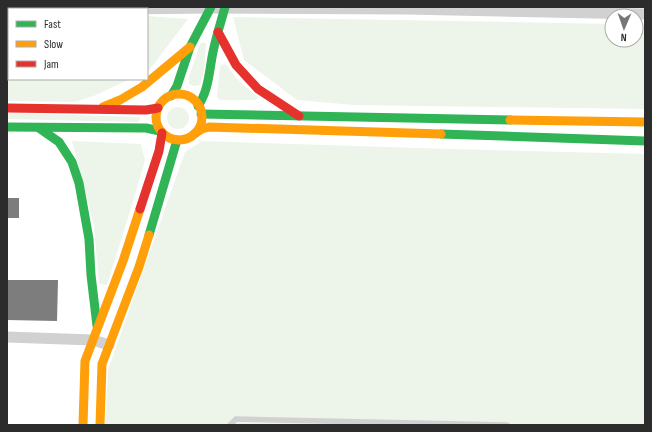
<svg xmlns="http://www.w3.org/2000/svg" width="652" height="432" viewBox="0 0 652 432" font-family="'Sofia Sans Condensed',sans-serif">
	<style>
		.green { fill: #edf4ea }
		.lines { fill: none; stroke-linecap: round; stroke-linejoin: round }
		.stream { stroke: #d5e0f2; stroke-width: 3.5 }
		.building { fill: #7d7d7d }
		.lane { stroke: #d1d1d1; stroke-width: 5.5 }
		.street { stroke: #d1d1d1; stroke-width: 11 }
		.fast { stroke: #30b455; stroke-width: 9 }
		.slow { stroke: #ff9f0a; stroke-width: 9 }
		.jam { stroke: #e5322d; stroke-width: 9 }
	</style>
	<rect width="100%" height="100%" fill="#fff"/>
	<g class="green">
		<polygon points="14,7 101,7 102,9 13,9"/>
		<polygon points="7,11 9,11 9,79 130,79 96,95 75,102 7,101"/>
		<polygon points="147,16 188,19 150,69 147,71"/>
		<polygon points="233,17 612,24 612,40 636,40 636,24 645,25 645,109 354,105 297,100 244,60"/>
		<polygon points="204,42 206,44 204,72 200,85 194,86 189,84 189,77 200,44"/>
		<path d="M223,64L227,65C235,79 247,88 259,98L255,100H220L217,97L220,66Z"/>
		<circle cx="178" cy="118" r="11"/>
		<polygon points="7,113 140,117 139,122 7,119"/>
		<polygon points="72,141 141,144 145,160 131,208 107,285 99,284 94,226"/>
		<polygon points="202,141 449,149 645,154 645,425 105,425 108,370 185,152"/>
	</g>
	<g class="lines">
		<polyline class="stream" points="65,7 66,9"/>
	</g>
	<g class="building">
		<rect x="7" y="198" width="12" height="20"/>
		<polygon points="8,280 58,280 57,321 7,320"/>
	</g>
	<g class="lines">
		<polyline class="lane" points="230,425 236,419 507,425"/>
		<g class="street">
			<polyline points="112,7 114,9"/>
			<polyline points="124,9 211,8 406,9 645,14"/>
			<polyline points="7,337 93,340 109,345"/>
		</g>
		<g class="fast">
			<polyline points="171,96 177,86 190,47 211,7"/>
			<path d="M198,106C209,90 209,71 213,52C216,37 221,22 225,7"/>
			<polyline points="201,114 510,120"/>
			<polyline points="7,127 146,128 160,131"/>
			<polyline points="39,128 59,142 72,162 79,183 89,239 91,275 97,326"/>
			<polyline points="441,134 645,141"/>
			<polyline points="149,235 177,140"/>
		</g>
		<g class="slow">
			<circle cx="179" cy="117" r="23"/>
			<polyline points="103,107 120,100 142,87 190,47"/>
			<polyline points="510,120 645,122"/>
			<polyline points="194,134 202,129 209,127 441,134"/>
			<polyline points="83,425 85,361 123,261 140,209"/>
			<polyline points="100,425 102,364 139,267 149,235"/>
		</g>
		<g class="jam">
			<polyline points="218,32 236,65 258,89 299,116"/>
			<polyline points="7,108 146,110 158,108"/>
			<polyline points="140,209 159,151 162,133"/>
		</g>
	</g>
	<rect width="652" height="432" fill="none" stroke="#2c2c2c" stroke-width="16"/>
	<rect x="8" y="8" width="140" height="72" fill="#ffffff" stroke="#ababab"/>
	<rect x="16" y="21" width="20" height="6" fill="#30b455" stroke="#ababab"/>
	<text x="44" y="28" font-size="12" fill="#2c2c2c">Fast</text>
	<rect x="16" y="41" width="20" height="6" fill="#ff9f0a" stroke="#ababab"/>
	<text x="44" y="48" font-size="12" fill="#2c2c2c">Slow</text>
	<rect x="16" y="61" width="20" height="6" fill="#e5322d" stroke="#ababab"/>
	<text x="44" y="68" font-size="12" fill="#2c2c2c">Jam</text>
	<g transform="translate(624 28) rotate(182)"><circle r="19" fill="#ffffff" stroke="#ababab"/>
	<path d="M0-3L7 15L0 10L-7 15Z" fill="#767676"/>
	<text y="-6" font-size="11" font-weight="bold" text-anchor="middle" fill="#2c2c2c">N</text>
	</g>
</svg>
